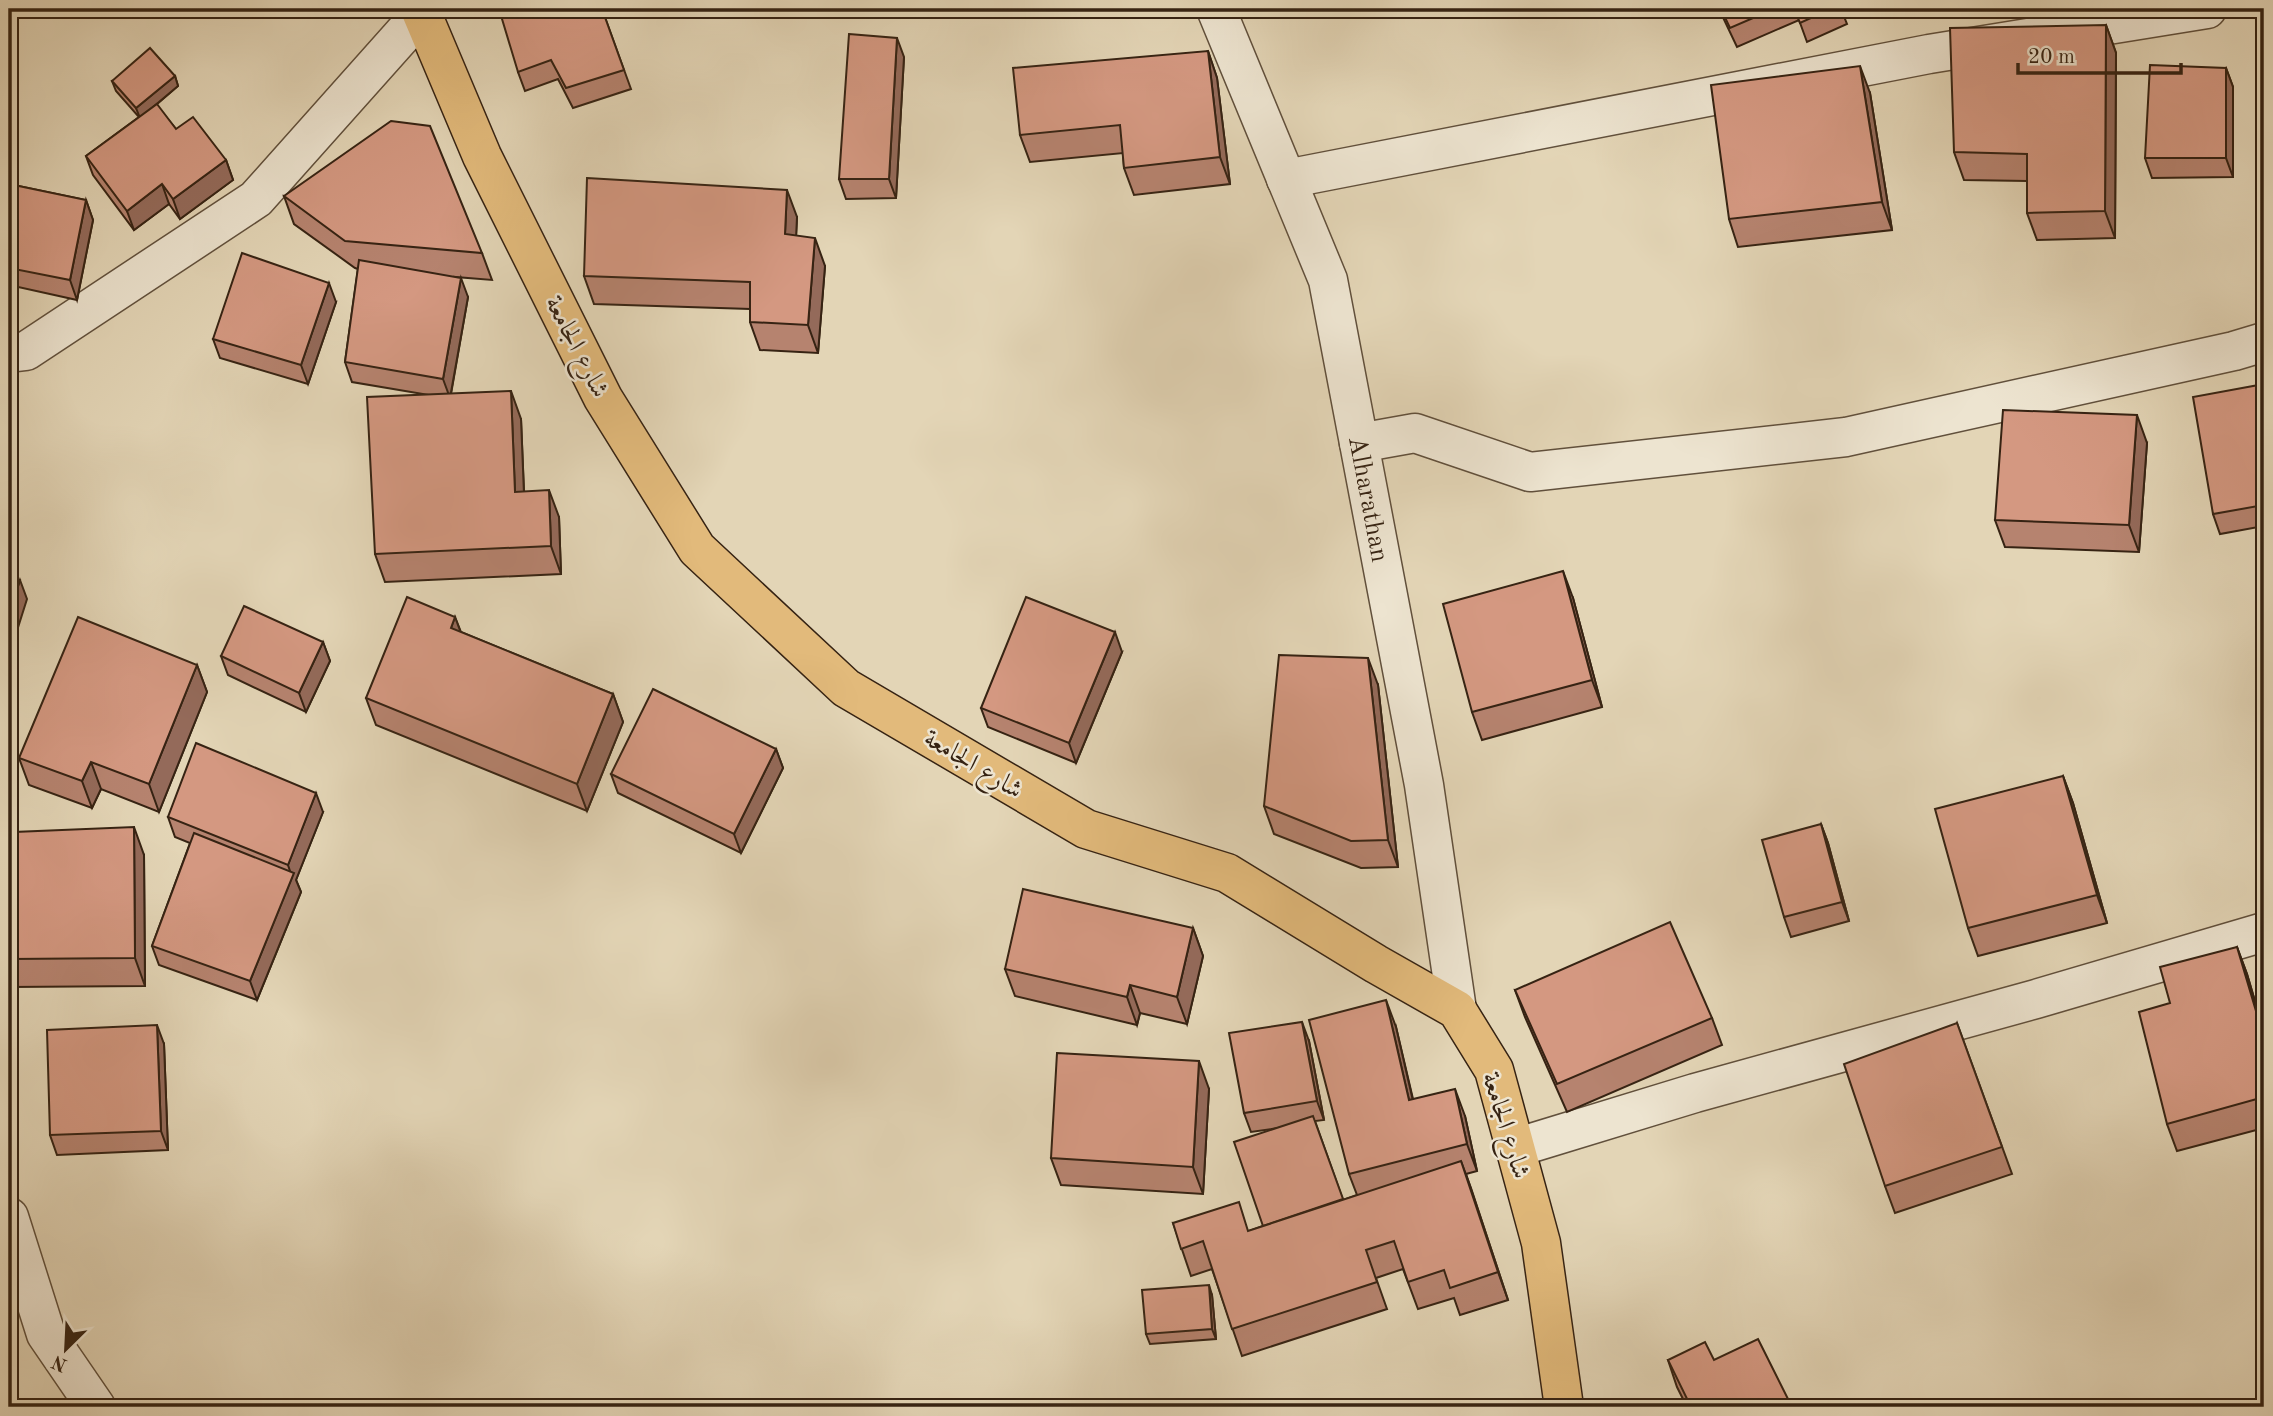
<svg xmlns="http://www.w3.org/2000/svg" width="2273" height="1416" viewBox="0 0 2273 1416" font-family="'Old Standard TT',Amiri,serif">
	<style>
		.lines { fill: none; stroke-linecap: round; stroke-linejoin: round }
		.minor-casing { stroke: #61503c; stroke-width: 41 }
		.major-casing { stroke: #362313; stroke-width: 41 }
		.minor { stroke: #ede4d0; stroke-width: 38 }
		.major { stroke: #e2ba7b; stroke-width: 38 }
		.wall { fill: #b6836f; stroke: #362313; stroke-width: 2 }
		.shaded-wall { fill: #946a5a; stroke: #362313; stroke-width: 2 }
		.building { fill: #d49881; stroke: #362313; stroke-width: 2 }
		.labels { text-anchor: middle; stroke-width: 5; stroke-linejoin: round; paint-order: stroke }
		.street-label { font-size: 26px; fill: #362313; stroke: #ede4d0 }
	</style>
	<rect width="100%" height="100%" fill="#e3d5b6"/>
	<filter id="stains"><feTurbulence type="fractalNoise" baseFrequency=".00286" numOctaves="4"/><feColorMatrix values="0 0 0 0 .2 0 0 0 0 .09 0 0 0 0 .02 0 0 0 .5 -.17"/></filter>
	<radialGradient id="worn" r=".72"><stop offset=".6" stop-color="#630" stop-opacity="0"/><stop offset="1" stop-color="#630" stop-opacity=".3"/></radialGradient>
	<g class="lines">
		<defs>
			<g id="minor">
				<path id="s1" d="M1216,9L1328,280L1424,785L1457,1010"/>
				<polyline points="1286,179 1929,54 2207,9"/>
				<polyline points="9,353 26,351 256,199 421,14"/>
				<polyline points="1359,443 1415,433 1530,472 1846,437 2234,351 2264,342"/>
				<polyline points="1515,1148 1695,1093 2036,999 2264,932"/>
				<polyline points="9,1217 46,1334 96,1407"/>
			</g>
			<polyline id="major" points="420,9 482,156 603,398 697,549 846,688 1086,829 1227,873 1376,964 1457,1010 1494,1070 1541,1243 1564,1407"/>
		</defs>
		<use href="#minor" class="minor-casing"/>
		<use href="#major" class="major-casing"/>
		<use href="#minor" class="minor"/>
		<use href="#major" class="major"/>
	</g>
	<g class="wall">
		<polygon points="602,9 631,89 573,108 558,79 525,91 518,72"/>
		<polygon points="1719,9 1841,9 1847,24 1807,42 1799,20 1737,47"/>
		<polygon points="2106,25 2116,53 2115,238 2037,240 2027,213 2027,181 1964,180 1954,152"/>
		<polygon points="1208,51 1217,78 1230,184 1134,195 1124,168 1123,153 1030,162 1020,135"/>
		<polygon points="904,57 896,198 846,199 839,179"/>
		<polygon points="2226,68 2233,87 2233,177 2152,178 2145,158"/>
		<polygon points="175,76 178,86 156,105 176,129 226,160 233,180 180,219 169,204 134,230 93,175 86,156 139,117 116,91 112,81"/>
		<polygon points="1870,93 1892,230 1738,247 1729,219"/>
		<polygon points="9,184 86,200 93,220 77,300 9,285"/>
		<polygon points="284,196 482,253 492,280 455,277 468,297 451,394 521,419 524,491 559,517 561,574 385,582 375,554 429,395 352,382 345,362 358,269 355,268 294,224"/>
		<polygon points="797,217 796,236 825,266 818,353 760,350 750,322 750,309 594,304 584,276"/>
		<polygon points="336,302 308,384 220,358 213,339"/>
		<polygon points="2264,384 2264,526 2220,534 2213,514"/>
		<polygon points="2147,443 2139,552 2005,547 1995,520"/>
		<polygon points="1573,598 1602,707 1482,740 1472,712"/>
		<polygon points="455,617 461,632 613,694 623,722 587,811 376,725 366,698"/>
		<polygon points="323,642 330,661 306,712 228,675 221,656"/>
		<polygon points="1122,652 1076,763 988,727 981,708"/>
		<polygon points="197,665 207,692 159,812 101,789 92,808 29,785 19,758"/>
		<polygon points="1378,685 1398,867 1361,868 1274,834 1264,806"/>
		<polygon points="776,749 783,768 741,853 618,793 611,774"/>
		<polygon points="2063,776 2073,803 2107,923 1978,956 1968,928"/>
		<polygon points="323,812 296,880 301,892 257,1000 159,965 152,946 190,843 175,837 168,817"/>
		<polygon points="1821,824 1828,843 1849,921 1791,937 1784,917"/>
		<polygon points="144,855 145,986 9,987 9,906 17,906"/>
		<polygon points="1193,928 1203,956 1187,1024 1140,1013 1137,1025 1015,996 1005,969"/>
		<polygon points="2237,947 2247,974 2264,1032 2264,1128 2177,1151 2167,1124 2170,1003"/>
		<polygon points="1515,990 1712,1018 1722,1045 1567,1112 1525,1017"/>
		<polygon points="1957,1023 2012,1174 1895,1213 1885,1186"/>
		<polygon points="1396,1027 1413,1099 1465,1116 1477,1171 1466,1174 1508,1300 1460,1315 1454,1298 1418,1309 1403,1269 1376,1278 1387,1309 1242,1356 1212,1269 1191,1276 1173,1223 1249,1231 1263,1226 1278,1128 1251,1132 1244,1113 1309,1041 1324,1120 1315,1121 1343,1200 1357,1195 1349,1174"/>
		<polygon points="164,1044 168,1150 57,1155 50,1135"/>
		<polygon points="1209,1089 1203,1194 1061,1185 1051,1158"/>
		<polygon points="1212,1295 1216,1339 1150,1344 1146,1334"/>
		<polygon points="1668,1360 1714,1360 1792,1407 1687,1407 1677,1387"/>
	</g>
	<g class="shaded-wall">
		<polygon points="2106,25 2116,53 2115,238 2105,211"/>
		<polygon points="897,38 904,57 896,198 889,179"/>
		<polygon points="1208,51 1217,78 1230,184 1220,157"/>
		<polygon points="1860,66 1870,93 1892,230 1882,202"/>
		<polygon points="2226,68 2233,87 2233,177 2226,158"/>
		<polygon points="175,76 178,86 140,118 136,108"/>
		<polygon points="226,160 233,180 180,219 173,199"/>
		<polygon points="162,184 169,204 134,230 127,211"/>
		<polygon points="787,190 797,217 795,261 785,234"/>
		<polygon points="86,200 93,220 77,300 70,280"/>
		<polygon points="815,238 825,266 818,353 808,325"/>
		<polygon points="461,278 468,297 450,398 443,379"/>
		<polygon points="329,283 336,302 308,384 301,365"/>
		<polygon points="511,391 521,419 525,519 515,492"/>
		<polygon points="2137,415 2147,443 2139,552 2129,525"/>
		<polygon points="549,490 559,517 561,574 551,546"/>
		<polygon points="9,534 15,552 9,572"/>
		<polygon points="1563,571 1573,598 1602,707 1592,680"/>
		<polygon points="20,580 27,599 9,656 9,614"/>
		<polygon points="455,617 465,644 451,628"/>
		<polygon points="1115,632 1122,652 1076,763 1069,743"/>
		<polygon points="323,642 330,661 306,712 299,693"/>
		<polygon points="1368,658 1378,685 1398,867 1388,840"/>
		<polygon points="197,665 207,692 159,812 149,784"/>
		<polygon points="613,694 623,722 587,811 577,784"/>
		<polygon points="776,749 783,768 741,853 734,834"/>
		<polygon points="91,762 101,789 92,808 82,781"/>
		<polygon points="2063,776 2073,803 2107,923 2097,895"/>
		<polygon points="316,793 323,812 296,880 301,892 257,1000 250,981 292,877 288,865"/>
		<polygon points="1821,824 1828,843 1849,921 1842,902"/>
		<polygon points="134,827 144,855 145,986 135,958"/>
		<polygon points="1193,928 1203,956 1187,1024 1177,997"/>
		<polygon points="2237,947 2247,974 2264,1032 2264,1038"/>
		<polygon points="1130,985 1140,1013 1137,1025 1127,997"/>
		<polygon points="1386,1000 1396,1027 1419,1127 1409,1100"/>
		<polygon points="1302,1022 1309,1041 1324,1120 1317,1101"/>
		<polygon points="157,1025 164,1044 168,1150 161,1131"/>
		<polygon points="1199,1061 1209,1089 1203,1194 1193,1167"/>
		<polygon points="1455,1089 1465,1116 1477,1171 1467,1144"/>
		<polygon points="1461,1161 1471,1188 1508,1300 1498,1272"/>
		<polygon points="1209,1285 1212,1295 1216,1339 1212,1329"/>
	</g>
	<g class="building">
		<polygon points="499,9 602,9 624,70 566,88 551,60 518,72"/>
		<polygon points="1721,9 1774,9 1730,28"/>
		<polygon points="1794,9 1831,9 1800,23"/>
		<polygon points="2106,25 2105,211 2027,213 2027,154 1954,152 1950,28"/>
		<polygon points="849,34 897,38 889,179 839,179"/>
		<polygon points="150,48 175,76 136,108 112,81"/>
		<polygon points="1208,51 1220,157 1124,168 1120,125 1020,135 1013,68"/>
		<polygon points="2150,65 2226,68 2226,158 2145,158"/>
		<polygon points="1860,66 1882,202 1729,219 1711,85"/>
		<polygon points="157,104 176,129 193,117 226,160 173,199 162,184 127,211 86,156"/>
		<polygon points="391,121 430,126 482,253 345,241 284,196"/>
		<polygon points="587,178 787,190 785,234 815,238 808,325 750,322 750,282 584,276"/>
		<polygon points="9,184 86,200 70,280 9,268"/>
		<polygon points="242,253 329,283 301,365 213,339"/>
		<polygon points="359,260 461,278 443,379 345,362"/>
		<polygon points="2264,384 2264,505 2213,514 2193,397"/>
		<polygon points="511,391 515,492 549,490 551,546 375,554 367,397"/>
		<polygon points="2003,410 2137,415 2129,525 1995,520"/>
		<polygon points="1563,571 1592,680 1472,712 1443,604"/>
		<polygon points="9,576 20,580 9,614"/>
		<polygon points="407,597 455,617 451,628 613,694 577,784 366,698"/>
		<polygon points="1026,597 1115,632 1069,743 981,708"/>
		<polygon points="244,606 323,642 299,693 221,656"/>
		<polygon points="78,617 197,665 149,784 91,762 82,781 19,758"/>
		<polygon points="1279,655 1368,658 1388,840 1351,841 1264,806"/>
		<polygon points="653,689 776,749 734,834 611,774"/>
		<polygon points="196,743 316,793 288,865 168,817"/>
		<polygon points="2063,776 2097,895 1968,928 1935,809"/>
		<polygon points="1821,824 1842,902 1784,917 1762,840"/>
		<polygon points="134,827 135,958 9,959 9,906 17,906 14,832"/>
		<polygon points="194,833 294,873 250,981 152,946"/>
		<polygon points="1023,889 1193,928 1177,997 1130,985 1127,997 1005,969"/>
		<polygon points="1670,922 1712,1018 1557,1084 1515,990"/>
		<polygon points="2237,947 2264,1038 2264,1097 2167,1124 2139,1012 2170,1003 2160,967"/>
		<polygon points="1386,1000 1409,1100 1455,1089 1467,1144 1349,1174 1309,1020"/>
		<polygon points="1302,1022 1317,1101 1244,1113 1229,1033"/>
		<polygon points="1957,1023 2002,1147 1885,1186 1844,1064"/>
		<polygon points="157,1025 161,1131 50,1135 47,1030"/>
		<polygon points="1057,1053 1199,1061 1193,1167 1051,1158"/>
		<polygon points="1313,1116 1343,1199 1263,1226 1234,1142"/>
		<polygon points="1461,1161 1498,1272 1450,1288 1444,1270 1408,1282 1394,1241 1366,1250 1377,1282 1232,1329 1203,1241 1181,1249 1173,1223 1239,1202 1248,1231"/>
		<polygon points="1209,1285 1212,1329 1146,1334 1142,1290"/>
		<polygon points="1758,1339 1792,1407 1691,1407 1668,1360 1705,1342 1714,1360"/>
	</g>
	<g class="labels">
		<g class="street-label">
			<text transform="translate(578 346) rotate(63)" y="9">شارع الجامعة</text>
			<text dy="9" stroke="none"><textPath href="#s1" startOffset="516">Alharathan</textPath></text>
			<text transform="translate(974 763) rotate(31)" y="9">شارع الجامعة</text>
			<text transform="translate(1507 1125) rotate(73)" y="9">شارع الجامعة</text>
		</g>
	</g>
	<rect width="2273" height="1416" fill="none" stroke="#e3d5b6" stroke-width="35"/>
	<rect x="10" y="10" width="2252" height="1395" fill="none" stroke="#362313" stroke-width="3.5"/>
	<rect x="18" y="18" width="2238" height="1381" fill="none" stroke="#362313" stroke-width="2"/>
	<g transform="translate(66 1349) rotate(204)" stroke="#ede4d0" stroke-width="5" paint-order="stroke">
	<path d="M0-5L12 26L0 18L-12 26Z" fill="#362313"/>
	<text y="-10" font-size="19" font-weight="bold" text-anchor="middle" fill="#362313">N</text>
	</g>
	<path d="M2018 63v10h163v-10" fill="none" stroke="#362313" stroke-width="3.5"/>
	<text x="2028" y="63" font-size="21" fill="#362313" stroke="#ede4d0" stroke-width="5" paint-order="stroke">20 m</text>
	<rect width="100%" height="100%" filter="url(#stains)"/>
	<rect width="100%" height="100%" fill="url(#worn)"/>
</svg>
